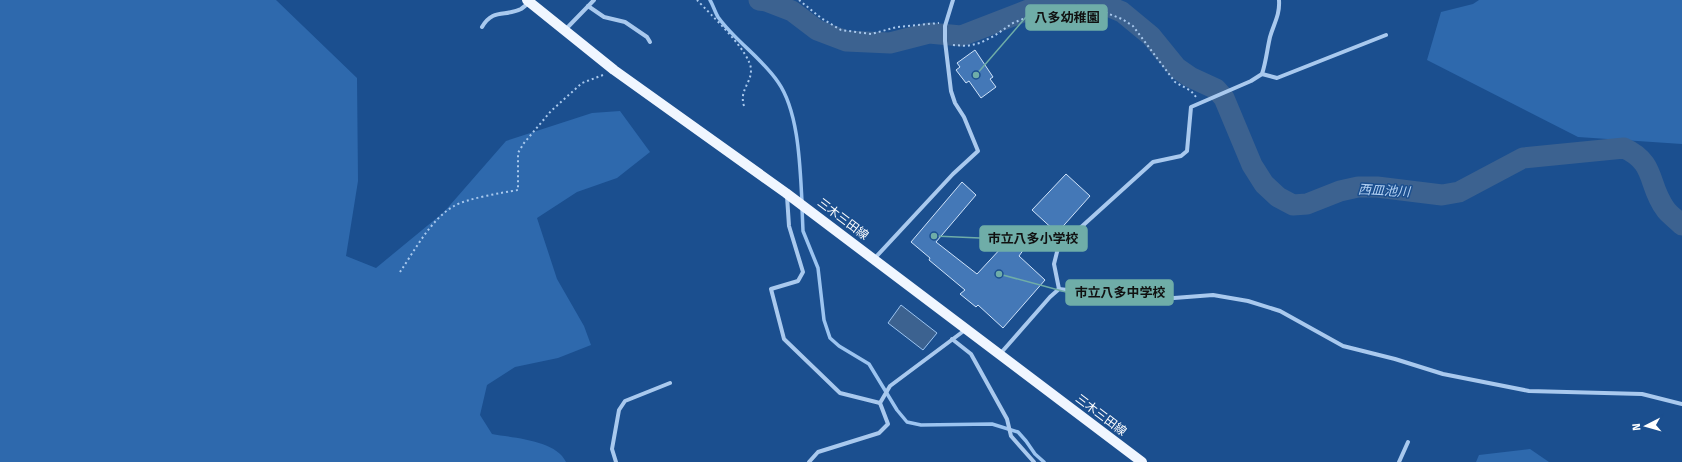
<svg xmlns="http://www.w3.org/2000/svg" width="1682" height="462" viewBox="0 0 1682 462" font-family="'Fira Sans','Noto Sans JP',sans-serif">
	<style>
		.green { fill: #2e69ad }
		.water { fill: #3c6290; stroke: #9cc4f0 }
		.lines { fill: none; stroke-linecap: round; stroke-linejoin: round }
		.stream { stroke: #9cc4f0; stroke-width: 3.5 }
		.river { stroke: #3c6290; stroke-width: 21 }
		.building { fill: #4478b7; stroke: #cfe3fa }
		.path { stroke: #a9c9ee; stroke-width: 2; stroke-dasharray: 2 3; stroke-linecap: butt }
		.street { stroke: #a9c9ee; stroke-width: 4 }
		.primary { stroke: #f0f6ff; stroke-width: 10 }
		.labels { text-anchor: middle; stroke-width: 3; stroke-linejoin: round; paint-order: stroke }
		.street-label { font-size: 12px; fill: #fff; stroke: #1b4f8f }
		.water-label { font-size: 13px; font-style: italic; fill: #b5d3f5; stroke: #1b4f8f }
		.leader { fill: none; stroke: #6fada8; stroke-width: 1.5 }
		.callout-dot { fill: #6fada8; stroke: #1b4f8f; stroke-width: 1.5 }
		.callout { fill: #6fada8; stroke: #6fada8; stroke-width: 1.5 }
		.callout-label { font-size: 13px; text-anchor: middle; font-weight: bold; fill: #111 }
	</style>
	<rect width="100%" height="100%" fill="#1b4f8f"/>
	<g class="green">
		<path d="M0,0H276L357,78L358,181L346,256L376,268L444,212L506,141L592,113L620,111L650,152L617,178L577,192L537,218L557,279L584,326L591,345L558,358L515,367L487,385L480,415L492,434C513,438 556,440 566,462H0Z"/>
		<polygon points="1479,0 1682,0 1682,144 1578,137 1427,60 1441,12 1473,4"/>
		<polygon points="1530,449 1549,462 1476,462 1479,455"/>
	</g>
	<polygon class="water" points="901,305 937,333 923,350 888,323"/>
	<g class="lines">
		<g class="stream">
			<path d="M710,0C713,5 715,12 718,17C735,41 762,58 778,82C799,112 800,167 802,202"/>
			<polyline points="802,208 803,231 818,268 824,320 830,338 839,346 869,364 897,410 907,422 921,425 992,424 1018,432 1026,441 1035,454 1044,462"/>
		</g>
		<g class="river">
			<polyline points="759,0 766,1 792,11 817,30 846,41 890,43 929,33 961,36 1041,5 1077,0"/>
			<path d="M1086,0L1099,2L1122,12L1151,36L1177,68L1190,77L1216,89L1224,98L1252,165L1264,184L1278,197L1293,205L1307,204L1340,191L1358,187H1377L1442,195L1459,192L1523,158L1624,148C1657,163 1647,185 1666,210C1670,215 1677,220 1682,225"/>
		</g>
	</g>
	<g class="building">
		<polygon points="975,50 993,77 990,79 996,87 981,98 969,81 966,83 956,70 960,67 957,63"/>
		<polygon points="1066,174 1090,196 1057,233 1032,210"/>
		<polygon points="962,182 976,195 936,242 977,274 1016,232 1029,242 1019,256 1045,280 1003,328 978,305 976,307 960,294 965,290 929,260 930,258 911,242"/>
	</g>
	<g class="lines">
		<g class="path">
			<path d="M697,0C710,14 751,52 751,70C751,84 739,90 744,106"/>
			<polyline points="799,0 821,18 841,30 871,34 897,27 939,23"/>
			<polyline points="953,45 967,46 980,43 994,36 1013,23 1028,17 1044,14 1104,12 1122,19 1133,26 1175,82 1191,91 1196,97"/>
			<path d="M400,272C415,250 431,219 454,206C468,198 501,193 518,190V153L524,143L551,111L582,83L603,75"/>
		</g>
		<g class="street">
			<polyline points="588,6 604,17 625,22 647,37 650,42"/>
			<path d="M482,27C493,8 505,17 521,9C524,7 527,4 529,3"/>
			<polyline points="565,30 594,0"/>
			<polyline points="1262,74 1277,78 1386,35"/>
			<polyline points="787,196 789,226 803,272 798,281 771,289 784,339 840,393 880,403"/>
			<polyline points="874,259 953,174 978,151 964,117 955,103 951,91 945,41 945,26 953,0"/>
			<path d="M1059,289L1054,264L1058,248L1153,162L1181,156L1187,151L1191,107L1251,81L1262,74C1266,62 1267,50 1270,37C1274,23 1280,15 1279,0"/>
			<polyline points="952,339 971,354 1007,419 1011,436 1034,462"/>
			<polyline points="1000,354 1050,297 1059,289 1076,291 1111,290 1174,298 1213,295 1248,301 1280,311 1343,346 1395,359 1443,374 1529,391 1642,394 1682,404"/>
			<polyline points="616,462 612,449 619,410 625,401 670,383"/>
			<polyline points="809,462 818,452 879,433 888,424 880,403 890,386 965,330"/>
			<polyline points="1399,462 1408,442"/>
		</g>
		<polyline class="primary" points="527,0 614,70 786,193 1142,462"/>
	</g>
	<g class="labels">
		<g class="street-label">
			<text transform="translate(843 219) rotate(37)" y="4">三木三田線</text>
			<text transform="translate(1101 415) rotate(37)" y="4">三木三田線</text>
		</g>
		<g class="water-label">
			<text transform="translate(1384 190) rotate(3)" y="5">西皿池川</text>
		</g>
	</g>
	<path class="leader" d="M976 75L1026 17M934 236L980 238M999 274L1066 292"/>
	<g class="callout-dot">
		<circle cx="976" cy="75" r="4"/>
		<circle cx="934" cy="236" r="4"/>
		<circle cx="999" cy="274" r="4"/>
	</g>
	<g class="callout">
		<rect x="1026" y="5" width="81" height="25" rx="4"/>
		<rect x="980" y="226" width="107" height="25" rx="4"/>
		<rect x="1066" y="280" width="107" height="25" rx="4"/>
	</g>
	<g class="callout-label">
		<text x="1067" y="22">八多幼稚園</text>
		<text x="1033" y="243">市立八多小学校</text>
		<text x="1120" y="297">市立八多中学校</text>
	</g>
	<g transform="translate(1646 426) rotate(264)" stroke="#1b4f8f" stroke-width="3" paint-order="stroke">
	<path d="M0-3L7 15L0 10L-7 15Z" fill="#ffffff"/>
	<text y="-6" font-size="11" font-weight="bold" text-anchor="middle" fill="#ffffff">N</text>
	</g>
</svg>
